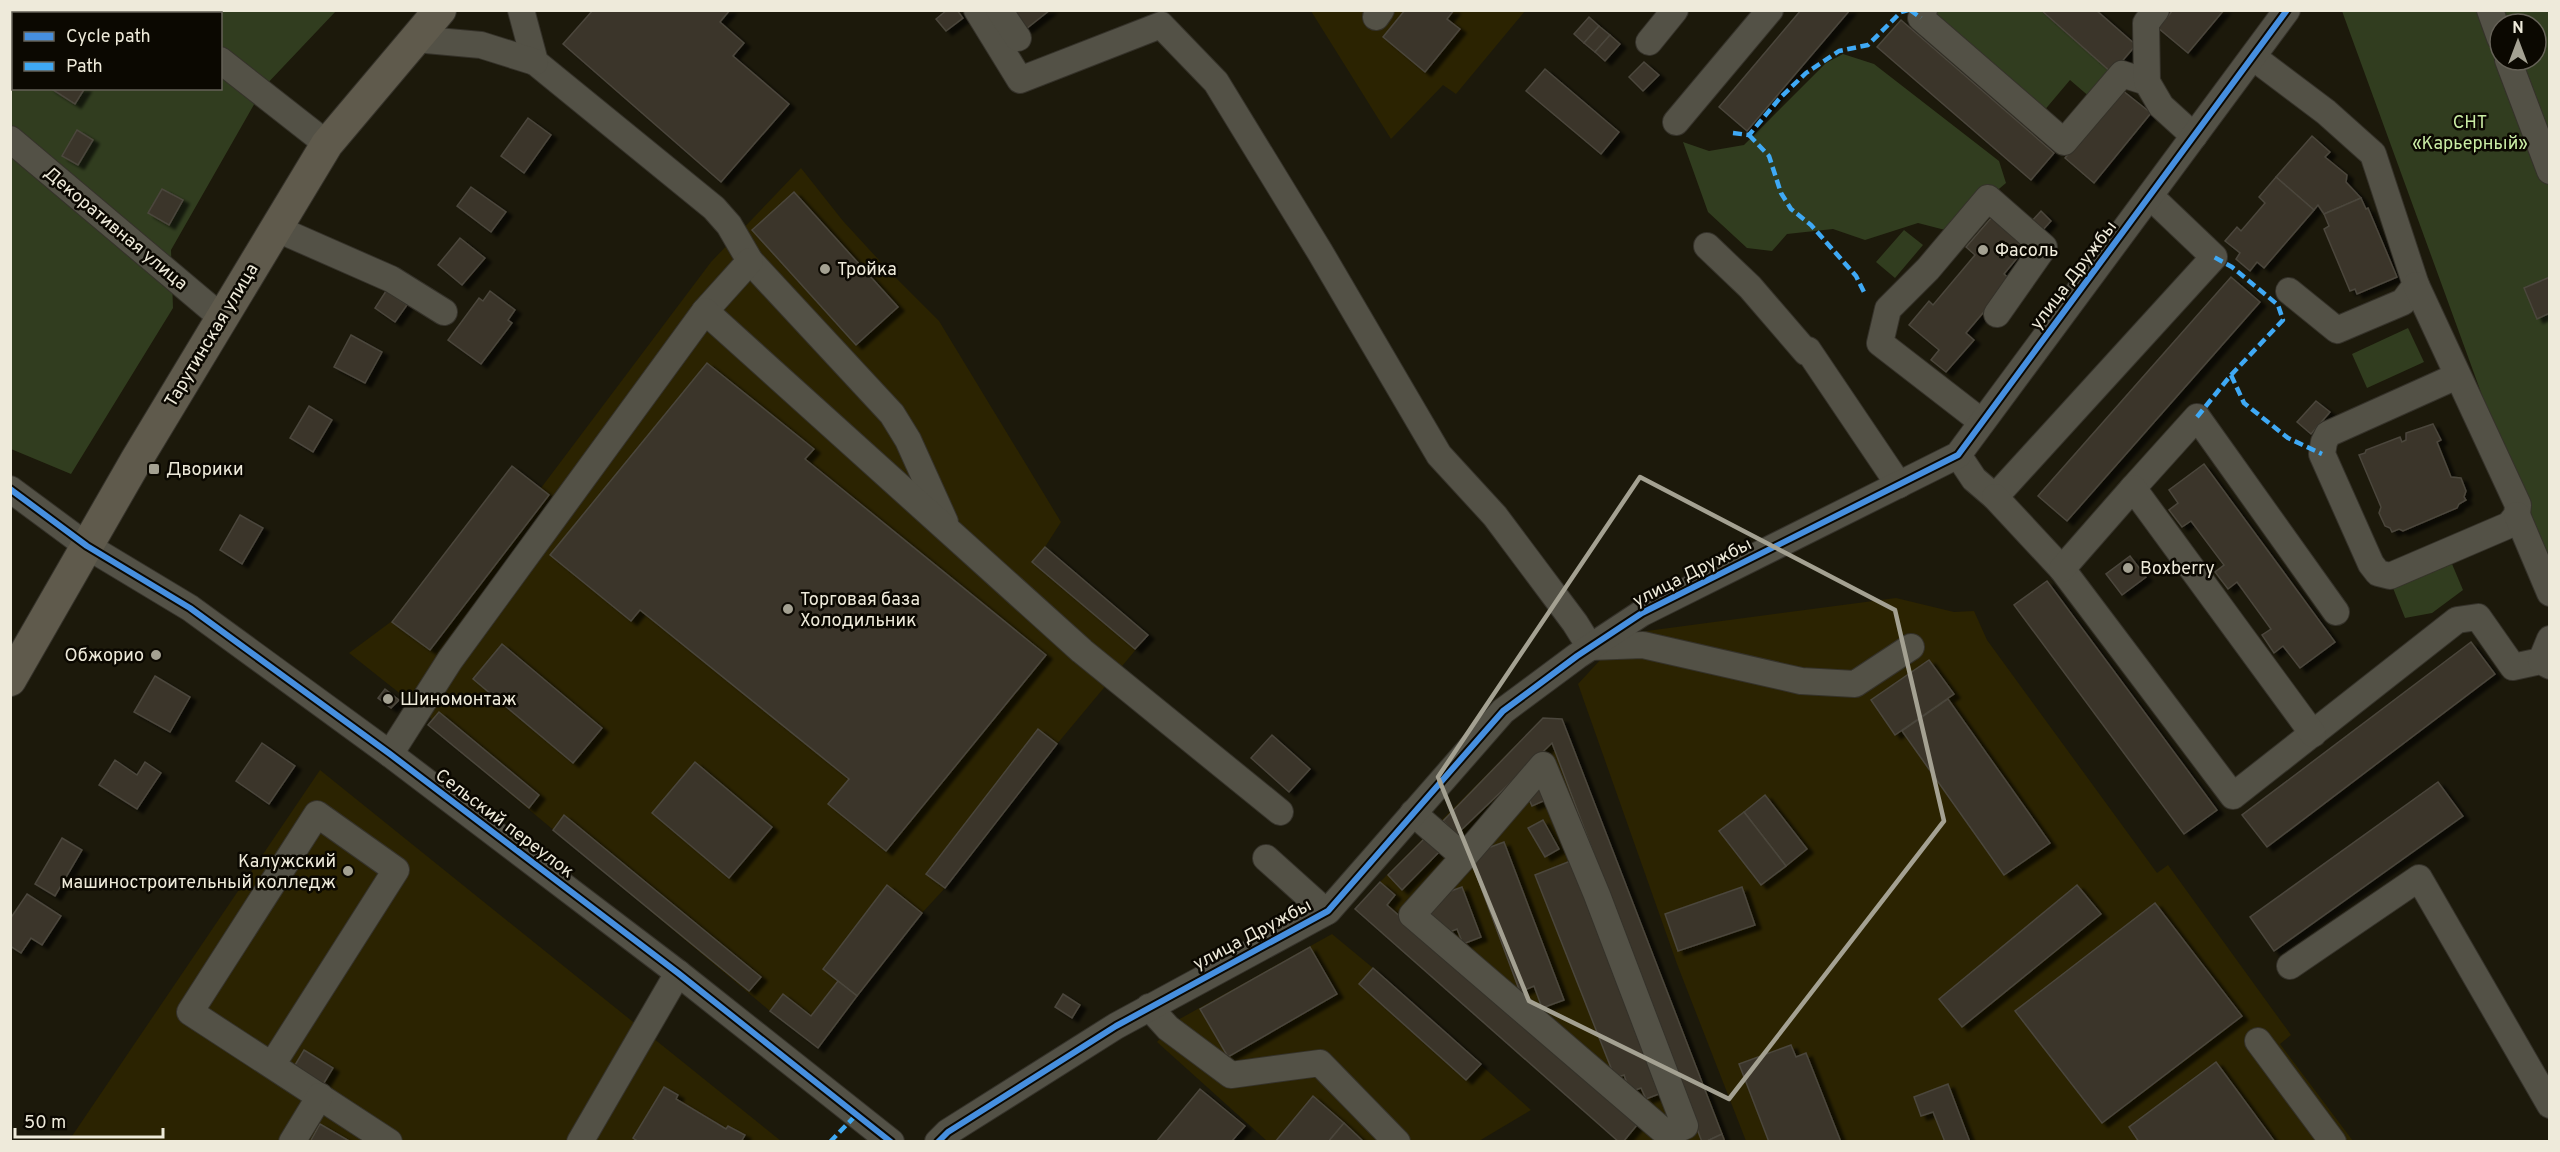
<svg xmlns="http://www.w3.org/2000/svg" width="2560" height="1152" viewBox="0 0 2560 1152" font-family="Overpass,sans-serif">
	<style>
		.built { fill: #2b2301 }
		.green { fill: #313d1f; fill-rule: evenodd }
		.building { fill: #3b362a; stroke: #4b463c; stroke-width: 1.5; filter: url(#shadow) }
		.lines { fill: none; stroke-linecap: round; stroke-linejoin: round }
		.minor-casing { stroke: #35322a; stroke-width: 28 }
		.major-casing { stroke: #35322a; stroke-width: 34 }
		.minor { stroke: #535146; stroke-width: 26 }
		.major { stroke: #5f5a4c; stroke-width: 32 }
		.quiet { stroke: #3fa9f5; stroke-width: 4.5; stroke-dasharray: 9 4.5; stroke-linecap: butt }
		.cycleway-casing { stroke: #0b0801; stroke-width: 10 }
		.cycleway { stroke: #468fdf; stroke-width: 6 }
		.marked { fill: none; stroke: #a4a192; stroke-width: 4.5; stroke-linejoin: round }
		.poi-dot { fill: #a4a192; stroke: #0b0801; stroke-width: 2 }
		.labels { text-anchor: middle; stroke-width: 5; stroke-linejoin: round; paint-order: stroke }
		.park-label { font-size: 18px; fill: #c9eca4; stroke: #0b0801 }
		.street-label { font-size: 18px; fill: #eeeada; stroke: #0b0801 }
		.poi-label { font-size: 18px; fill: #eeeada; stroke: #0b0801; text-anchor: start }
	</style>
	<defs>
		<filter id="shadow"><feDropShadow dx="6" dy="4" stdDeviation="1.5" flood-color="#0009"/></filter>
	</defs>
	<rect width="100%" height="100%" fill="#1c190b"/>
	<g class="built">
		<polygon points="1311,11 1525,11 1456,94 1443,85 1391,139"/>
		<polygon points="801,168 843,221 889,271 939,321 1061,522 1045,547 1148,635 1057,744 945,888 922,913 818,1048 770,1011 428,725 432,719 349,653 392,621 512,466 541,488 711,262"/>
		<polygon points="1896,598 1954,612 1974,611 1987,640 2157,873 2168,865 2291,1035 2280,1044 2353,1141 1746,1141 1677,964 1578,684 1624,634"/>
		<polygon points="1543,718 1562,719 1726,1141 1619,1141 1355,909 1380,882"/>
		<polygon points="320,770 781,1141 68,1142"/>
		<polygon points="1332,934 1373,968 1531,1110 1479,1141 1267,1141 1157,1042 1176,1021"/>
	</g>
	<g class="green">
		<polygon points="1931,10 2041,11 2112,73 2091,98 2070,80 2043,112"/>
		<path d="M10,11H336L264,87L171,250L173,308L71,474L11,449ZM14,14H220V88H14Z"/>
		<path d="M2342,11H2549V579ZM2500,24H2536V60H2500Z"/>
		<polygon points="1843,54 1874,64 1999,161 2006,183 1949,231 1918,223 1865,240 1833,229 1787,234 1772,251 1747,248 1708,212 1683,142 1709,151 1744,145 1826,63"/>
		<polygon points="1904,230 1923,245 1895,278 1876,262"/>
		<polygon points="2408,328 2424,362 2367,388 2352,354"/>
		<polygon points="2452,564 2463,590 2432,613 2405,618 2393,588"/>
	</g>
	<g class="building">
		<polygon points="593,10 730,10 720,22 744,43 733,56 789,104 721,182 563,44"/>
		<polygon points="947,10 957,10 963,18 946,31 936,19"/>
		<polygon points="1012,10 1050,10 1026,29"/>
		<polygon points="1405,10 1454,10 1447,19 1460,29 1425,72 1383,37"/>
		<polygon points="1801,10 1850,10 1747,131 1719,107"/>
		<polygon points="2041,10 2096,10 2136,45 2112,73"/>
		<polygon points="2173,10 2224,10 2188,53 2158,28"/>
		<polygon points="1589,17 1599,26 1584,43 1574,34"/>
		<polygon points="1901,20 2054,153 2031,180 1877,47"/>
		<polygon points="1599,26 1610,35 1595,52 1584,43"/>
		<polygon points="1610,35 1620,44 1605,61 1595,52"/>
		<polygon points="1644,62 1659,75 1643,91 1629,77"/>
		<polygon points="1545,69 1619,132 1601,154 1526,91"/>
		<polygon points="50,88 85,88 75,104"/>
		<polygon points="2122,90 2151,113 2094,183 2065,158"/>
		<polygon points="528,118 551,135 524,173 501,156"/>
		<polygon points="77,130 93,140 78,165 62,156"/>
		<polygon points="2312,136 2330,152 2325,157 2347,175 2346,182 2361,198 2324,214 2318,205 2314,210 2276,177"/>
		<polygon points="2276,177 2314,210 2264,268 2257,262 2250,271 2236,259 2240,253 2225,241 2237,227 2241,231 2265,203 2259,197"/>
		<polygon points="471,187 506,212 491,232 457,206"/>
		<polygon points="162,189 183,200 169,225 148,213"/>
		<polygon points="794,192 898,307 856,345 752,230"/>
		<polygon points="2361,198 2366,209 2368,208 2397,277 2357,294 2355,289 2350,291 2324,229 2329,226 2324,214"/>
		<polygon points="2041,211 2051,221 2040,233 2030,223"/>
		<polygon points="1992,217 2027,246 2004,274 2011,280 1966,333 1974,340 1946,372 1931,360 1939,350 1909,325 1929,301 1933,305 1975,255 1966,247"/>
		<polygon points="460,238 485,258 462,285 438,265"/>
		<polygon points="2231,277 2260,302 2067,521 2038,496"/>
		<polygon points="2550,277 2550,313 2537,319 2524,288"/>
		<polygon points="386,291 407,305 395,322 375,308"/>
		<polygon points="490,291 515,310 508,320 512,323 481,364 448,340 479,298 483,301"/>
		<polygon points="351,335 382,352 365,383 334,367"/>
		<polygon points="707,363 814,449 805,459 1046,655 886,851 828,804 849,779 640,610 631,621 550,555"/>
		<polygon points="2316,401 2330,412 2311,434 2297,422"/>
		<polygon points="309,406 332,420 313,452 290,438"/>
		<polygon points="2433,424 2441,440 2437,442 2451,477 2461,478 2466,491 2464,497 2466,500 2459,504 2457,508 2403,531 2399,529 2392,532 2390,528 2385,526 2379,513 2381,507 2359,455 2365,453 2366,450 2400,437 2402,442 2406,440 2406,433"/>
		<polygon points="2204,464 2335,642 2300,668 2283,646 2274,653 2262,635 2271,629 2237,582 2228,589 2215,572 2224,565 2191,521 2182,527 2169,510 2178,503 2169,490"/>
		<polygon points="512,466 549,495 430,650 392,622"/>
		<polygon points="240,515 263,528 242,564 220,550"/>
		<polygon points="1045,547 1148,635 1135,649 1032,562"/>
		<polygon points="2130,556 2146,577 2122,595 2106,574"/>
		<polygon points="2047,581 2217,810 2184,834 2014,605"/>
		<polygon points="2471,642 2495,674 2267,847 2242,815"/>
		<polygon points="502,644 602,728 573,763 473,679"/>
		<polygon points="1929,660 1954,694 1895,735 1871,700"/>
		<polygon points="155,676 190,697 170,732 134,712"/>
		<polygon points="385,689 399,700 391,708 378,698"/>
		<polygon points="1948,699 2050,843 2004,875 1902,731"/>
		<polygon points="439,712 539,795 529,808 428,725"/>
		<polygon points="1543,718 1562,719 1722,1134 1705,1142 1702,1142 1552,743 1457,834 1443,821"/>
		<polygon points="1038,729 1057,744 945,888 926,874"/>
		<polygon points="1272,735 1310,769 1289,792 1251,758"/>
		<polygon points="262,743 295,766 269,804 236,781"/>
		<polygon points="115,760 137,775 145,762 161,773 137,809 99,785"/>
		<polygon points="695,762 772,827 729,878 652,813"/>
		<polygon points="2438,782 2463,816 2274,951 2250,917"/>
		<polygon points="1542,788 1548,799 1532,806 1527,795"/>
		<polygon points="1765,795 1807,849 1786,866 1744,812"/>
		<polygon points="1744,812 1786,866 1761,885 1719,831"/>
		<polygon points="564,815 761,977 749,991 553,830"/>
		<polygon points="1543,820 1559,849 1545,857 1528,828"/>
		<polygon points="1428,835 1442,849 1402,890 1388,875"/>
		<polygon points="62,838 82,850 55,896 35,884"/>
		<polygon points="1504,842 1564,1000 1542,1008 1534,986 1520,992 1469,855"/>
		<polygon points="1573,860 1664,1092 1646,1099 1641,1088 1630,1092 1624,1075 1615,1078 1535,875"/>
		<polygon points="1380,882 1395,895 1387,905 1637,1125 1623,1142 1619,1142 1355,909"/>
		<polygon points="887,885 922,913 857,996 823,969"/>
		<polygon points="2077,885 2101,914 1962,1027 1939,999"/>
		<polygon points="1462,887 1481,937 1463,944 1457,929 1440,936 1426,900"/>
		<polygon points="1742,887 1755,925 1678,951 1665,914"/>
		<polygon points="27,894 61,916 42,945 31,938 21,953 10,946 10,919"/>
		<polygon points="2155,903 2242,1016 2102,1123 2015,1011"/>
		<polygon points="1310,947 1337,994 1228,1057 1200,1009"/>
		<polygon points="1373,968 1481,1064 1466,1080 1359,984"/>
		<polygon points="838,981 857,996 818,1048 770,1011 783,994 811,1016"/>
		<polygon points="1063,994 1080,1005 1072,1018 1055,1007"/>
		<polygon points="1791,1045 1796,1057 1806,1053 1841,1142 1769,1142 1739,1064"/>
		<polygon points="304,1050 333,1068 321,1088 292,1070"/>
		<polygon points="2216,1062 2275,1142 2139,1142 2129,1127"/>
		<polygon points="1948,1084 1970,1142 1945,1142 1933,1112 1921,1116 1914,1097"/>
		<polygon points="664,1087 678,1095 676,1099 726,1129 728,1126 745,1135 741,1142 639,1142 633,1138"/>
		<polygon points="1200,1089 1245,1126 1231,1142 1156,1142"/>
		<polygon points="1313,1096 1344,1123 1328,1142 1275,1142"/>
		<polygon points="1344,1123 1364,1142 1328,1142"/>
		<polygon points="320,1124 351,1142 310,1142"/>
		<polygon points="1722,1134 1725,1142 1705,1142"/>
	</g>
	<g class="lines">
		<defs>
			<g id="minor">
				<polyline points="161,10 165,14"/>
				<polyline points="521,10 535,62 714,208 729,225 750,261 892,414 908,440 945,522"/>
				<polyline points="977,10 1020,80 1161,25 1216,82 1320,252 1439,455 1495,516 1575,623 1590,647 1643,645 1801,681 1855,684 1911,647"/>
				<polyline points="999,10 1018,38"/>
				<polyline points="1924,10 1921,18 2064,142 2122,74 2147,82"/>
				<polyline points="2156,10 2146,23 2147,82 2161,106 2194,136"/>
				<polyline points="2490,10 2500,38"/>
				<polyline points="1376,17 1381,10"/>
				<polyline points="415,39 481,45 535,62"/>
				<polyline points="1649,42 1675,10"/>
				<polyline points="2253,57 2326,112 2373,154 2416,285 2403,302 2337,330 2289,291"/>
				<polyline points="220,60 327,144"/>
				<polyline points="2508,60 2550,171"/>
				<polyline points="1676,122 1770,10"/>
				<polyline points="10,139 221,317"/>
				<polyline points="275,228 391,279 444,312"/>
				<polyline points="1707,246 1750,287 1806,352 1808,350 1899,485"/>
				<polyline points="2416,285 2518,505 2517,515 2509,525 2390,576 2378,573 2371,564 2322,454 2324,442 2328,434 2457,376"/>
				<polyline points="705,311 750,261"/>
				<polyline points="1982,422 1880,343 1888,309 1928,269 1988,198 2044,247 1997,314"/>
				<polyline points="1958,455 1974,479 1995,497 2214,257 2150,196"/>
				<polyline points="2133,488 2197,417 2336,612"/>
				<polyline points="10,489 87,546 190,608 390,754 678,973 891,1142"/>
				<polyline points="1995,497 2062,569 2233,796 2457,620 2478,617 2513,667 2541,661 2550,666"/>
				<polyline points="2517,515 2550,593"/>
				<polyline points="2062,569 2133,488 2313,734"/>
				<polyline points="2541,661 2550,639"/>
				<polyline points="390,754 450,660 705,311 1082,651 1280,812"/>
				<polyline points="1413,813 1464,857 1412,915 1667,1134 1685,1126 1597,895 1543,765 1464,857"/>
				<polyline points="1266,858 1326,912"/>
				<polyline points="2290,966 2419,878 2550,1105"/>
				<polyline points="1149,1007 1168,1028 1231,1075 1320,1063 1397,1142"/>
				<polyline points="2258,1041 2333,1142"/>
				<polyline points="272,1065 396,870 317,814 190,1012 389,1142"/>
				<polyline points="292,1142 320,1096"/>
				<polyline points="580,1142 678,973"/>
				<polyline points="938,1142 948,1132 1116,1026 1328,911 1503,711 1577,656 1642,613 1958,455 2287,10"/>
			</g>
			<polyline id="major" points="10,680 137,459 327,144 440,10"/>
		</defs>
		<use href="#minor" class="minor-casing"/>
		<use href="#major" class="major-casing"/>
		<use href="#minor" class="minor"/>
		<use href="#major" class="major"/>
		<g class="quiet">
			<polyline points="1910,10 1921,18"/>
			<polyline points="1733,133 1749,135 1780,98 1806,73 1839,51 1868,45 1901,12 1908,10"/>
			<polyline points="1749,135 1769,156 1781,193 1791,209 1811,225 1856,276 1864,292"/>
			<polyline points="2231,375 2244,403 2288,438 2322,454"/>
			<polyline points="2197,417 2231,375 2283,320 2278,305 2232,267 2214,257"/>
			<polyline points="830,1142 857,1114"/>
		</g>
		<defs>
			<g id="cycleway">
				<polyline points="10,489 87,546 190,608 390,754 678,973 891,1142"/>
				<polyline points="938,1142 948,1132 1116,1026 1328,911 1503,711 1577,656 1642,613 1958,455 2287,10"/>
			</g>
		</defs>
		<use href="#cycleway" class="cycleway-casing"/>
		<use href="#cycleway" class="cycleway"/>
	</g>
	<path class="marked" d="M1640,477L1895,610L1944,821L1729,1099L1529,1001L1438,777Z"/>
	<g class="poi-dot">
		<circle cx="1983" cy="250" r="6"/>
		<circle cx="825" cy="269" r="6"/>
		<rect x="148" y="463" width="12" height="12" rx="3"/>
		<circle cx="2128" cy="568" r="6"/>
		<circle cx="788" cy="609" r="6"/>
		<circle cx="156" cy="655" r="6"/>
		<circle cx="388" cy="699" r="6"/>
		<circle cx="348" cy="871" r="6"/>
	</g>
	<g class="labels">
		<g class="park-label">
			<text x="2470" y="128">СНТ<tspan x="2470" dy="21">«Карьерный»</tspan></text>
		</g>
		<g class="street-label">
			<text transform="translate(116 228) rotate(40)" y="6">Декоративная улица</text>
			<text transform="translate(2073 275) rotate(-53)" y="6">улица Дружбы</text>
			<text transform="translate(211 335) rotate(-59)" y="6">Тарутинская улица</text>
			<text transform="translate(1692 572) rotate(-27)" y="6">улица Дружбы</text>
			<text transform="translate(505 823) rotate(37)" y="6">Сельский переулок</text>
			<text transform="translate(1252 934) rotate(-28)" y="6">улица Дружбы</text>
		</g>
		<g class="poi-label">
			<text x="1995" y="256">Фасоль</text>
			<text x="837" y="275">Тройка</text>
			<text x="166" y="475">Дворики</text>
			<text x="2140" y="574">Boxberry</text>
			<text x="800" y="605">Торговая база<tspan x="800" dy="21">Холодильник</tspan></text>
			<text x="144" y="661" text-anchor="end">Обжорио</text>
			<text x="400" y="705">Шиномонтаж</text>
			<text x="336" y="867" text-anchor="end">Калужский<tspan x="336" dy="21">машиностроительный колледж</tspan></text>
		</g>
	</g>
	<rect width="2560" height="1152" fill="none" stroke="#eeeada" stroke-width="24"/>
	<rect x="12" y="12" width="210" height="78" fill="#0b0801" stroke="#666258" stroke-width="1.5"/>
	<rect x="24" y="32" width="30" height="9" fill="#468fdf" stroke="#666258" stroke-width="1.5"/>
	<text x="66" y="42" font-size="18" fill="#eeeada">Cycle path</text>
	<rect x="24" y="62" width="30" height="9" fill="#3fa9f5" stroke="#666258" stroke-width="1.5"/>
	<text x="66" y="72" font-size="18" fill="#eeeada">Path</text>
	<g transform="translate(2518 42)"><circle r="28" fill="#0b0801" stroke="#666258" stroke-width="1.5"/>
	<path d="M0-4.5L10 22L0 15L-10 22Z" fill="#a4a192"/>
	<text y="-9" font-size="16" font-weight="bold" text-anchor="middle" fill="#eeeada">N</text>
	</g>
	<path d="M15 1128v9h148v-9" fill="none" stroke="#eeeada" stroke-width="3"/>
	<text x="24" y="1128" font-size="18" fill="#eeeada" stroke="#0b0801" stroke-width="4.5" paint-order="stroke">50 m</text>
</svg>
